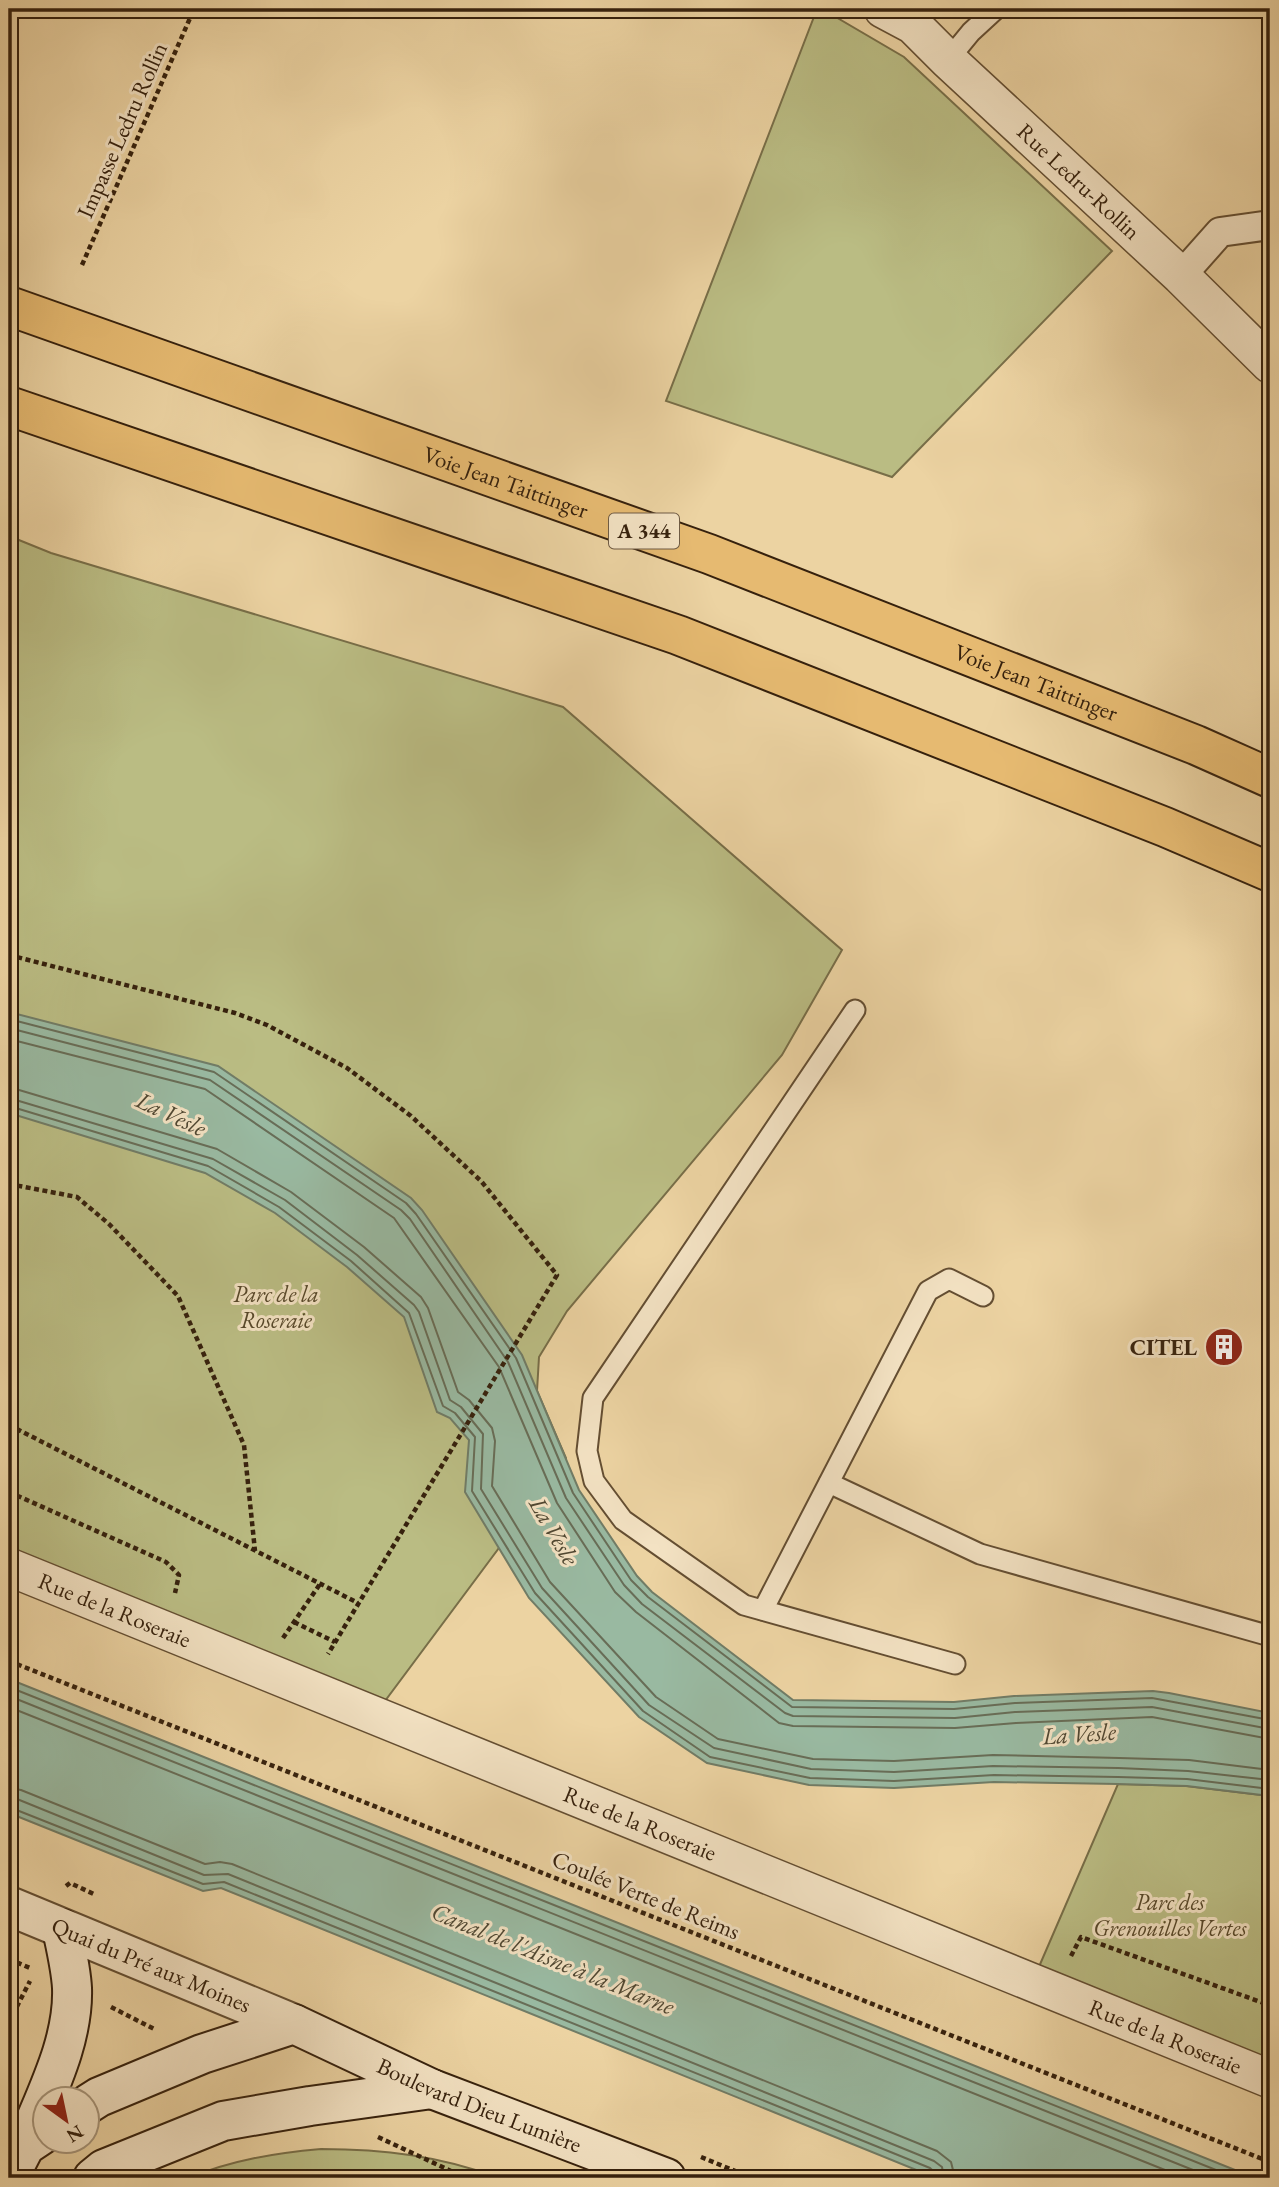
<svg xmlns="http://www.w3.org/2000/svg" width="1279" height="2187" viewBox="0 0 1279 2187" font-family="'EB Garamond',serif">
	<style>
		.green { fill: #babc83; stroke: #786e48; stroke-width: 2 }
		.water { fill: #99b9a1; stroke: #717c66; stroke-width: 2 }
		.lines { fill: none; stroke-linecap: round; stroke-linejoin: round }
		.shore { stroke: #686d57; stroke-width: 2 }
		.service-casing { stroke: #644e32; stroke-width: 23 }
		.pedestrian-casing { stroke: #644e32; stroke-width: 32 }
		.minor-casing { stroke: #644e32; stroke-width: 40 }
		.tertiary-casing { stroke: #644e32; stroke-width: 42 }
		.secondary-casing { stroke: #36210d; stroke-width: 42 }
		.motorway-casing { stroke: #36210d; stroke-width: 42 }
		.path { stroke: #36210d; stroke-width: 4.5; stroke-dasharray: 5 3.5; stroke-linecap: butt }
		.service { stroke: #f3e2c3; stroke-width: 19 }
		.pedestrian { stroke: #f3e2c3; stroke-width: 28 }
		.minor { stroke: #f3e2c3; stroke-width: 37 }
		.tertiary { stroke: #f3e2c3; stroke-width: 38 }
		.secondary { stroke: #f3e2c3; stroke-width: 38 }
		.motorway { stroke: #e6ba71; stroke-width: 38 }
		.labels { text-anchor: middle; stroke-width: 6; stroke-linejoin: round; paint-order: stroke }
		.shield { fill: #f3e2c3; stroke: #6f5b44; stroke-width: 2 }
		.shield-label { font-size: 21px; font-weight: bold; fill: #36210d }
		.street-label { font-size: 23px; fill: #36210d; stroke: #f3e2c3 }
		.park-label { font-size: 23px; font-style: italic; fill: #57482a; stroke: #f3e2c3 }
		.poi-label { font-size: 23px; font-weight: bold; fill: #36210d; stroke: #f3e2c3; text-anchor: end }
		.water-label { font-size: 24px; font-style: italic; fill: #4f4732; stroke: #f3e2c3 }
	</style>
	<rect width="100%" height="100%" fill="#ecd3a2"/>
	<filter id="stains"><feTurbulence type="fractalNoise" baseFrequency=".00286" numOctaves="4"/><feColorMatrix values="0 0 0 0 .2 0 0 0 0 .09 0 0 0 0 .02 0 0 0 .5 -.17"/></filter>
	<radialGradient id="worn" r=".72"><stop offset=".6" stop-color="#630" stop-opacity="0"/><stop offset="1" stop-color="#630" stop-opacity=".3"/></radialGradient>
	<g class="green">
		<polygon points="817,9 822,9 904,57 1112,251 892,477 666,401"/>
		<polygon points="9,536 51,553 563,707 842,950 782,1055 567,1311 539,1357 537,1391 566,1458 379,1709 9,1554"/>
		<polygon points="1118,1784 1186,1786 1270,1796 1270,2062 1038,1969"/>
		<path d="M321,2149C383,2149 441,2156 499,2178H189C231,2160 276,2153 321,2149Z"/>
	</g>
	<g class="water">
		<polygon points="9,1012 218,1066 411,1198 422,1210 522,1355 579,1490 637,1576 652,1592 793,1700 954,1702 1014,1696 1153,1691 1169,1693 1270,1713 1270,1796 1187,1786 1118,1784 994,1782 894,1788 809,1785 707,1763 639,1717 529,1598 465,1492 469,1440 450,1418 437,1412 404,1317 347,1267 275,1213 205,1173 9,1113"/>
		<polygon points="9,1679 1255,2178 936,2178 221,1888 203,1891 9,1813"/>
	</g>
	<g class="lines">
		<g class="shore">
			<polyline points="9,1019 214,1072 406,1203 416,1214 516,1358 573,1493 631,1580 648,1597 792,1707 954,1709 1015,1703 1152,1698 1270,1720"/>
			<polyline points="9,1028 210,1080 401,1210 410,1219 508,1362 566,1498 624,1585 642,1604 785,1713 793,1716 955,1718 1015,1712 1152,1707 1270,1729"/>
			<polyline points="9,1039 205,1089 394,1218 499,1367 557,1503 615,1592 636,1612 779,1723 793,1726 955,1728 1016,1723 1152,1717 1270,1739"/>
			<polyline points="9,1087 217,1149 291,1192 364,1247 421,1297 428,1308 458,1392 469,1400 492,1428 495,1441 492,1486 550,1582 656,1697 718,1739 813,1759 894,1761 993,1755 1119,1758 1189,1760 1270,1770"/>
			<polyline points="9,1098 213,1159 285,1200 357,1255 414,1305 419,1312 450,1400 461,1407 483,1434 481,1489 542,1588 649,1705 714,1748 811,1769 894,1772 993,1766 1118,1768 1188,1771 1270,1780"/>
			<polyline points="9,1106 208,1166 279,1207 351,1261 409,1313 443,1406 455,1413 475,1437 472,1491 535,1593 643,1711 710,1757 810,1778 894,1781 994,1775 1118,1777 1187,1779 1270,1789"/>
			<polyline points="9,1687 1236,2178"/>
			<polyline points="9,1696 1213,2178"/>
			<polyline points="9,1707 1185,2178"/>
			<polyline points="9,1788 21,1790 205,1864 220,1862 232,1864 937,2151 951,2162 955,2178"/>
			<polyline points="9,1798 17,1799 204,1875 228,1874 934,2161 942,2167 944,2178"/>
			<polyline points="9,1807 203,1884 224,1882 930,2168 935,2173 935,2178"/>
		</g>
		<defs>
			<g id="service">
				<polyline points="948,60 971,32 996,9"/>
				<polyline points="855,1010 593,1398 587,1451 594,1481 623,1520 744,1605 955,1664"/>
				<polyline points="829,1483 980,1554 1270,1636"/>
				<polyline points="763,1610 928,1291 949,1279 983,1296"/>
			</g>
			<polyline id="pedestrian" points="1181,276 1220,232 1270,225"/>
			<g id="minor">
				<path id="s1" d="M883,9L913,25L948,60L1181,276L1270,364"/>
				<path id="s2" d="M9,1567L1270,2079"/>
			</g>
			<g id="tertiary">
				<path id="s3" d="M9,1906L294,2024"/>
			</g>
			<g id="secondary">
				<path id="s4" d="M88,2104L99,2097L202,2054L294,2024L432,2089L666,2178"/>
				<path d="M25,2146C44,2097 74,2043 72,1988C71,1969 66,1948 62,1929"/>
				<polyline points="9,2177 25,2146 46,2132"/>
				<polyline points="93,2178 104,2169 223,2121 310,2106 432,2089"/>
			</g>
			<g id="motorway">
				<path id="s5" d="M9,306L709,554L1196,745L1270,778"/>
				<polyline points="9,406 678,635 1165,827 1270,872"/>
			</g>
		</defs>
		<use href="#service" class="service-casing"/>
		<use href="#pedestrian" class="pedestrian-casing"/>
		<use href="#minor" class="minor-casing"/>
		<use href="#tertiary" class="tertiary-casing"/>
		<use href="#secondary" class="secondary-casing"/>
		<use href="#motorway" class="motorway-casing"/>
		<g class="path">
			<polyline points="82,265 194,9"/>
			<polyline points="9,955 235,1013 267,1025 347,1068 411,1116 481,1181 557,1275 328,1654"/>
			<polyline points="9,1184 77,1197 109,1224 178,1296 244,1445 255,1551"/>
			<polyline points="9,1425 358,1603"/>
			<polyline points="9,1492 166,1562 179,1575 175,1593"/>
			<polyline points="294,1622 335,1642"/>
			<polyline points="283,1638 320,1584"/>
			<polyline points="9,1661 1270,2162"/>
			<polyline points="66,1886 70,1883 96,1895"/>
			<polyline points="1071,1956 1081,1937 1269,2005"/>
			<polyline points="9,1959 30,1968"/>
			<polyline points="1270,2006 1270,1987"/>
			<polyline points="111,2007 156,2030"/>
			<polyline points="9,2022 30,1981"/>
			<polyline points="378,2137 466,2178"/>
			<polyline points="701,2157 752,2178"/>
		</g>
		<use href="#service" class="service"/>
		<use href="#pedestrian" class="pedestrian"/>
		<use href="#minor" class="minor"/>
		<use href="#tertiary" class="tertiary"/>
		<use href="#secondary" class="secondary"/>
		<use href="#motorway" class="motorway"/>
	</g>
	<defs>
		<symbol id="building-disc" viewBox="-11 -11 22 22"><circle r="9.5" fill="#8f2418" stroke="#f3e2c3"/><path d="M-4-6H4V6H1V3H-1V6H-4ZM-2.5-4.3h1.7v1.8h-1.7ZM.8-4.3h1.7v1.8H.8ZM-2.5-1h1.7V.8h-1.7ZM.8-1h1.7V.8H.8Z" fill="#fff"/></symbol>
	</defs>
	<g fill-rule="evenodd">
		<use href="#building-disc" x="1202" y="1325" width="44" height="44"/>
	</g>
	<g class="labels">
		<rect class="shield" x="609" y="513.5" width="70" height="35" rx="5"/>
		<g class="shield-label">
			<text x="644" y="538">A 344</text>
		</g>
		<g class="street-label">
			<text transform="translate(122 130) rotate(-66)" y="8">Impasse Ledru Rollin</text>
			<text dy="8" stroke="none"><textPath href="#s1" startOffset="262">Rue Ledru-Rollin</textPath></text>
			<text dy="8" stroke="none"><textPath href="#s5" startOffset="527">Voie Jean Taittinger</textPath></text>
			<text dy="8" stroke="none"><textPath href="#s5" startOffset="1094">Voie Jean Taittinger</textPath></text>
			<text dy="8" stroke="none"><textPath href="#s2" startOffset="114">Rue de la Roseraie</textPath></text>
			<text dy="8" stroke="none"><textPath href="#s2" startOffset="681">Rue de la Roseraie</textPath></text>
			<text transform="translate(646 1895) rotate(22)" y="8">Coulée Verte de Reims</text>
			<text dy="8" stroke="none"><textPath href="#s3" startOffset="154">Quai du Pré aux Moines</textPath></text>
			<text dy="8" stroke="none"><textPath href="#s2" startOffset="1248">Rue de la Roseraie</textPath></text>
			<text dy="8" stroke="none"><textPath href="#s4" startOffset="424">Boulevard Dieu Lumière</textPath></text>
		</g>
		<g class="park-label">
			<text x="276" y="1302">Parc de la<tspan x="276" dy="26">Roseraie</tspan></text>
			<text x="1170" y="1910">Parc des<tspan x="1170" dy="26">Grenouilles Vertes</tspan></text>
		</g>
		<g class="poi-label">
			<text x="1197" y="1355">CITEL</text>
		</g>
		<g class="water-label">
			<text transform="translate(171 1114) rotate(25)" y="8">La Vesle</text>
			<text transform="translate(554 1531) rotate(60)" y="8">La Vesle</text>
			<text transform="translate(1079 1734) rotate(-4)" y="8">La Vesle</text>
			<text transform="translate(553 1959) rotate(22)" y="8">Canal de l'Aisne à la Marne</text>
		</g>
	</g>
	<rect width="1279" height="2187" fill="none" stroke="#ecd3a2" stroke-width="35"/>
	<rect x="10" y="10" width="1258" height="2166" fill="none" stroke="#36210d" stroke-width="3.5"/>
	<rect x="18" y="18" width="1244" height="2152" fill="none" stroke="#36210d" stroke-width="2"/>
	<g transform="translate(66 2120) rotate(147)"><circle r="33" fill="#f3e2c3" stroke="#a7957a" stroke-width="2"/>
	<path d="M0-5L12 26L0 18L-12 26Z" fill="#8f2418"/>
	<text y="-10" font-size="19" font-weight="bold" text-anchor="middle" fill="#36210d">N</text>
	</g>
	<rect width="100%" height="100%" filter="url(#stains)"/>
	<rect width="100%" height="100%" fill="url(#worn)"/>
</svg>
